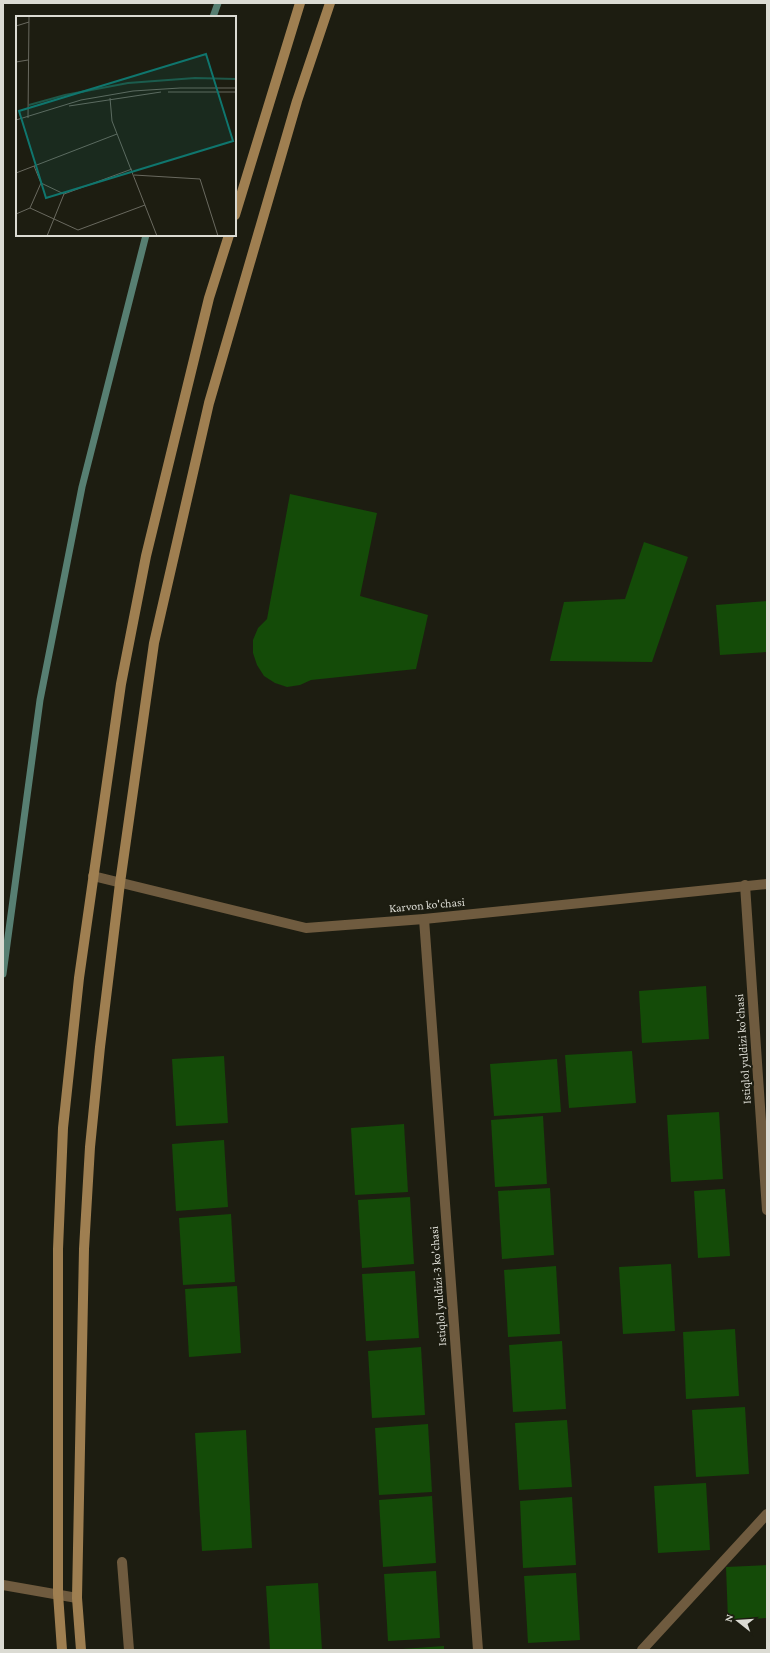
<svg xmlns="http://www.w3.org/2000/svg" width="770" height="1653" viewBox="0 0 770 1653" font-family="'Crimson Pro',serif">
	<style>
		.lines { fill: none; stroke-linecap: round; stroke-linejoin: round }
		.stream { stroke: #577f72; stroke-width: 7 }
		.building { fill: #144b08 }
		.lane { stroke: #6f5b3f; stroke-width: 10 }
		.street { stroke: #6f5b3f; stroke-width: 10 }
		.secondary { stroke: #9f7f51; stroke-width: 10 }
		.labels { text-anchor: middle; stroke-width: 4; stroke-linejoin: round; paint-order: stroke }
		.street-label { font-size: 12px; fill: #dbdbd3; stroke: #1d1d11 }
		.inset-river { fill: none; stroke: #1e5849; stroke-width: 2 }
		.inset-road { fill: none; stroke: #69695f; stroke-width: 1 }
		.view { fill: #0f766e; fill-opacity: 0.15; stroke: #0f766e; stroke-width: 2 }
		.inset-edge { fill: none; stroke: #dbdbd3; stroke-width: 2 }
	</style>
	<rect width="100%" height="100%" fill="#1d1d11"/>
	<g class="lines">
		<g class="stream">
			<polyline points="213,17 218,3"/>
			<polyline points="3,974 40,700 82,487 146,235"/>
		</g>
	</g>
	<g class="building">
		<polygon points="290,494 377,513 360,596 428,615 416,669 311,680 300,685 287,687 275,683 264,676 257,665 253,653 253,640 258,628 267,619"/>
		<polygon points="644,542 688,557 652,662 550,661 564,602 625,599"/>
		<polygon points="767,601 767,652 720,655 716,605"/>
		<polygon points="706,986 709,1039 642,1043 639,991"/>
		<polygon points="632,1051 636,1103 569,1108 565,1055"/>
		<polygon points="224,1056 228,1123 176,1126 172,1059"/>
		<polygon points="557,1059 561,1112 494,1116 490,1064"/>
		<polygon points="719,1112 723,1179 671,1182 667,1115"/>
		<polygon points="543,1116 547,1184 495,1187 491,1120"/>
		<polygon points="404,1124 408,1192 355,1195 351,1128"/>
		<polygon points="224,1140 228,1207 176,1211 172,1144"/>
		<polygon points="550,1188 554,1255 502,1259 498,1191"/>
		<polygon points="725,1189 730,1256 698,1258 694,1191"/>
		<polygon points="410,1197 414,1264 362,1268 358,1200"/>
		<polygon points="231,1214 235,1282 183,1285 179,1218"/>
		<polygon points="671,1264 675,1331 623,1334 619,1267"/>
		<polygon points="556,1266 560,1334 508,1337 504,1270"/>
		<polygon points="415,1271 419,1338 366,1341 362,1274"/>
		<polygon points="237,1286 241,1353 189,1357 185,1289"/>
		<polygon points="735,1329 739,1396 686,1399 683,1332"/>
		<polygon points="562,1341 566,1409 513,1412 509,1345"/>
		<polygon points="421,1347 425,1415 372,1418 368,1351"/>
		<polygon points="745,1407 749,1474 696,1477 692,1410"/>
		<polygon points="567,1420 572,1487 519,1490 515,1423"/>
		<polygon points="428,1424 432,1492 379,1495 375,1428"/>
		<polygon points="246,1430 252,1548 202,1551 195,1433"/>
		<polygon points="706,1483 710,1550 658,1553 654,1486"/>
		<polygon points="432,1496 436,1563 383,1567 379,1500"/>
		<polygon points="572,1497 576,1565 523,1568 520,1501"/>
		<polygon points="767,1565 767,1618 728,1620 726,1567"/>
		<polygon points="436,1571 440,1638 388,1641 384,1574"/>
		<polygon points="576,1573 580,1640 528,1643 524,1576"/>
		<polygon points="318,1583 322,1650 270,1650 266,1586"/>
		<polygon points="444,1646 444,1650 403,1650 402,1649"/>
	</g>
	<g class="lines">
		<polyline class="lane" points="122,1562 129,1650"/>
		<g class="street">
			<polyline points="93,876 306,928 424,919 767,884"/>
			<polyline points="745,885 767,1210"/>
			<polyline points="424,919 478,1650"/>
			<polyline points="3,1585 77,1598"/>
			<polyline points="642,1650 767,1514"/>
		</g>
		<g class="secondary">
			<polyline points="235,215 300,3"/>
			<polyline points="62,1650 58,1594 58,1249 63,1128 79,978 121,684 146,556 209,298 229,235"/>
			<polyline points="81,1650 77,1598 84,1249 90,1147 100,1047 120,883 154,643 209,403 297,101 330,3"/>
		</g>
	</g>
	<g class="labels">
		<g class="street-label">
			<text transform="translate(427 905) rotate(-5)" y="4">Karvon ko'chasi</text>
			<text transform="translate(743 1049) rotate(-94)" y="4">Istiqlol yuldizi ko'chasi</text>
			<text transform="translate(438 1286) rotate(-94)" y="4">Istiqlol yuldizi-3 ko'chasi</text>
		</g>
	</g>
	<g transform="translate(16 16)">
		<rect width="220" height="220" fill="#1d1d11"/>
		<path class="inset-river" d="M13,89L49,79L112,67L179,62L220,63"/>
		<path class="inset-road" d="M0,10L13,6M0,46L12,44M152,76H220M94,82L96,105L141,220M53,90L145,76M12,102L13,0M0,104L65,84L117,75L164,72H220M18,150L25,167L48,178M0,157L101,118M118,159L184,163L202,220M48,178L116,153M14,192L62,214M14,192L25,167M0,198L14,192M62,214L129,189M31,220L48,178"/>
		<path class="view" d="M190,38L217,125L30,182L3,95Z"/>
		<rect width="220" height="220" class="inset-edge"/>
	</g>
	<rect width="770" height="1653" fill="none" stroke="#dbdbd3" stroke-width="8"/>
	<g transform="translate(738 1621) rotate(287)" stroke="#1d1d11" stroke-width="3" paint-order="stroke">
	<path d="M0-3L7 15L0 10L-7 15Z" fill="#dbdbd3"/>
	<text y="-6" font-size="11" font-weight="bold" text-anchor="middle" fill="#dbdbd3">N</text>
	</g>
</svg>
